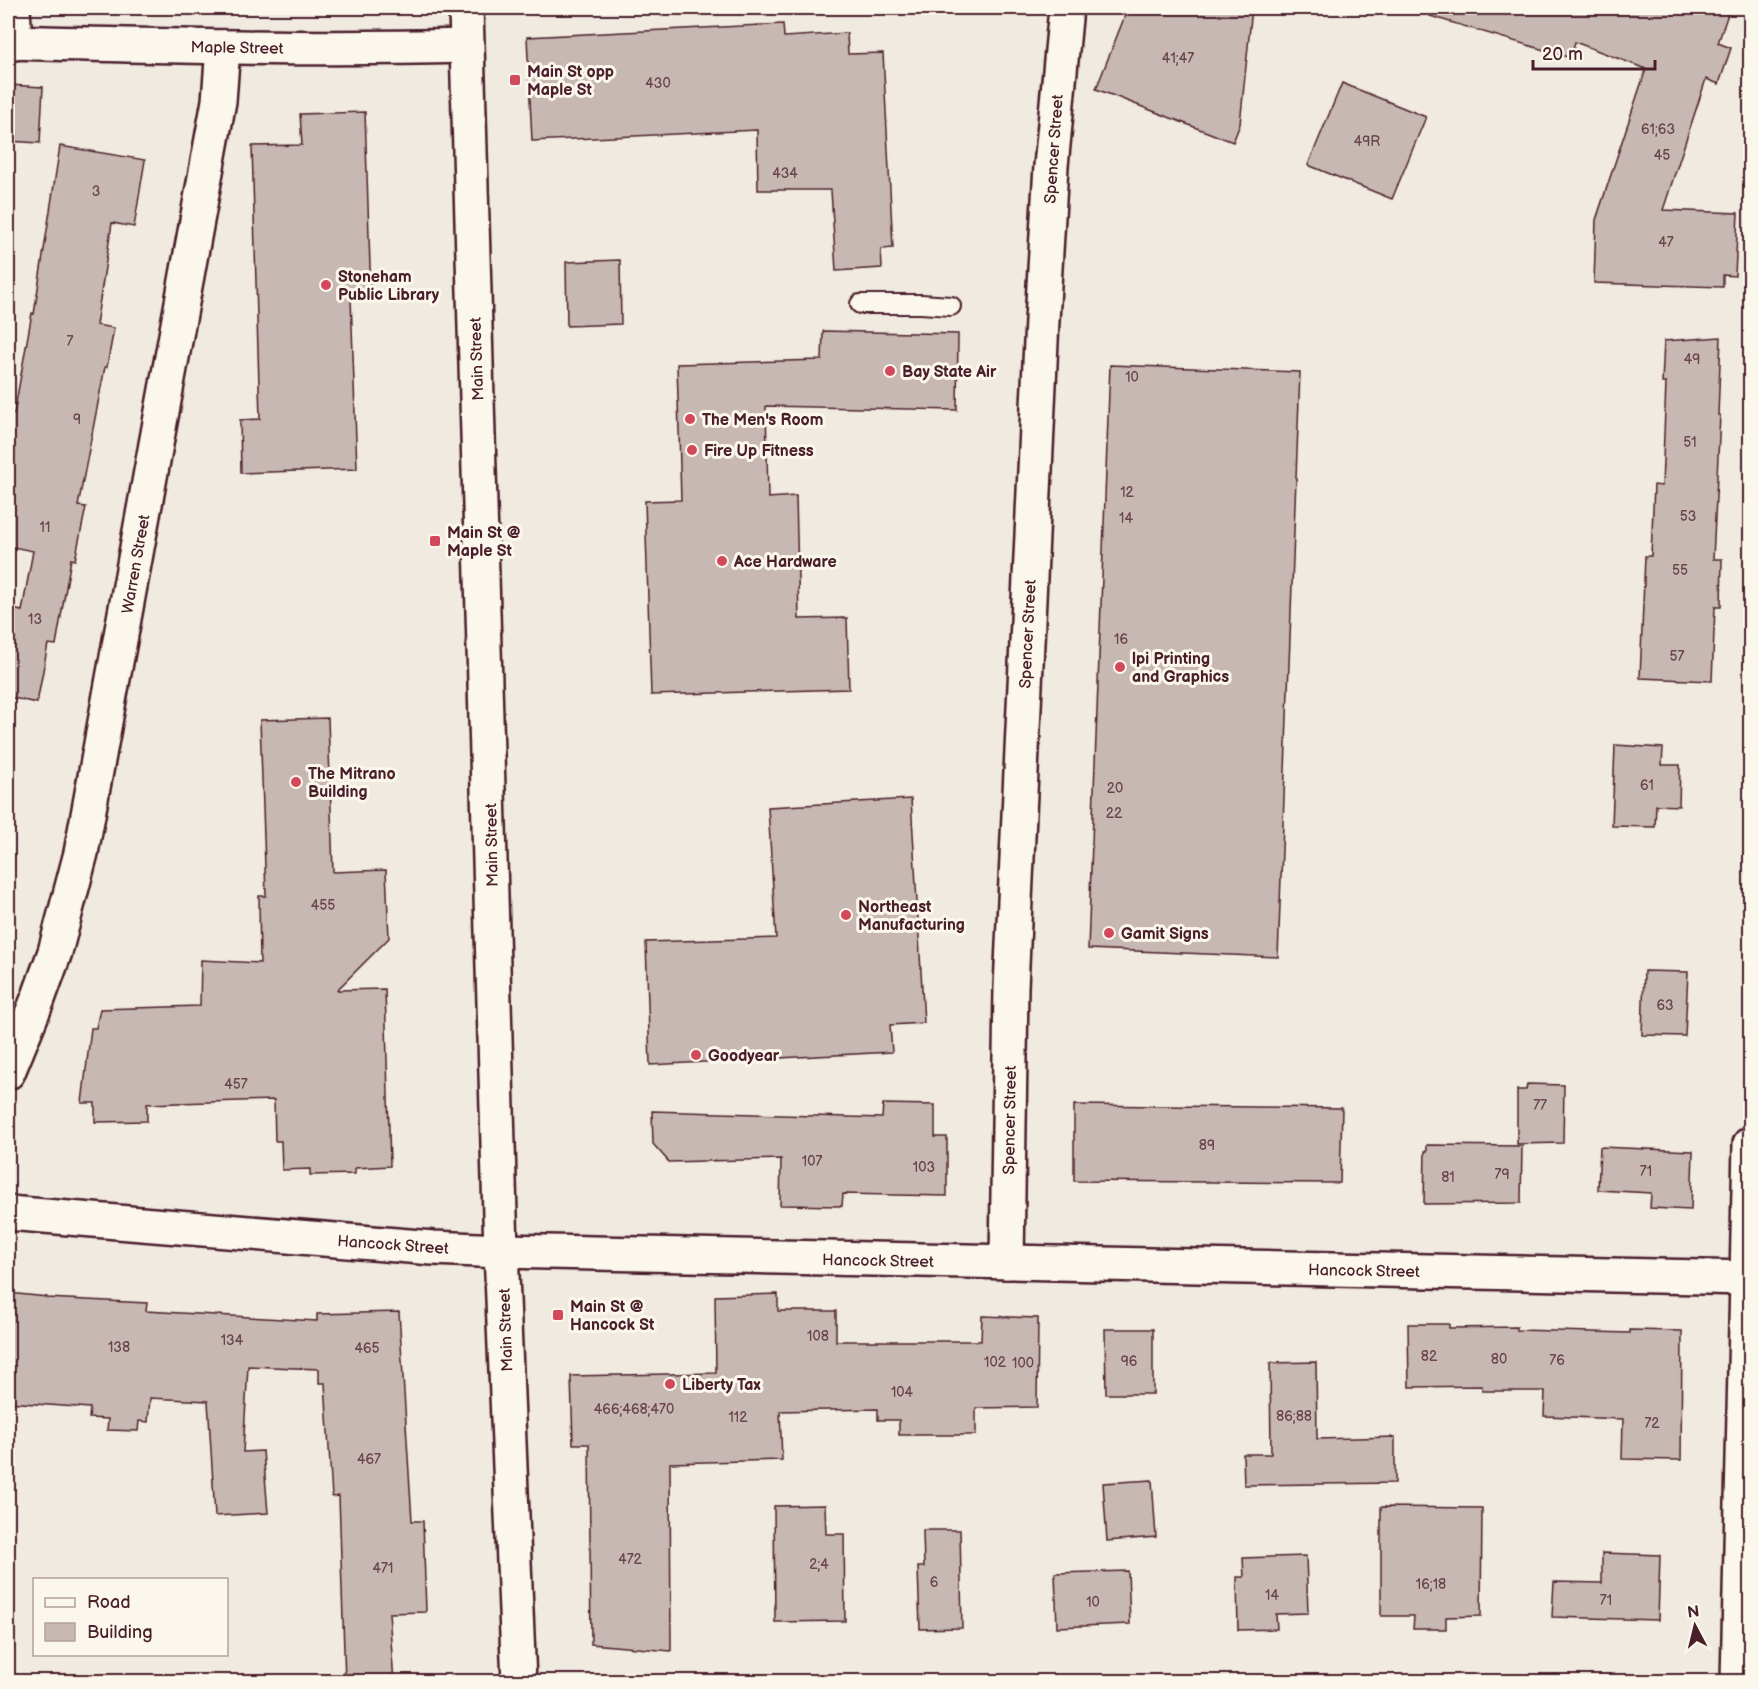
<svg xmlns="http://www.w3.org/2000/svg" width="1758" height="1689" viewBox="0 0 1758 1689" font-family="'Balsamiq Sans',sans-serif">
	<style>
		.building { fill: #c8b8b3; stroke: #4a1f2b; stroke-width: 1.5 }
		.lines { fill: none; stroke-linecap: round; stroke-linejoin: round }
		.service-casing { stroke: #4a1f2b; stroke-width: 22 }
		.minor-casing { stroke: #4a1f2b; stroke-width: 38 }
		.tertiary-casing { stroke: #4a1f2b; stroke-width: 38 }
		.primary-casing { stroke: #4a1f2b; stroke-width: 38 }
		.service { stroke: #fbf7ec; stroke-width: 18 }
		.minor { stroke: #fbf7ec; stroke-width: 33 }
		.tertiary { stroke: #fbf7ec; stroke-width: 33 }
		.primary { stroke: #fbf7ec; stroke-width: 33 }
		.poi-dot { fill: #d1495b; stroke: #fbf7ec; stroke-width: 2 }
		.labels { text-anchor: middle; stroke-width: 6; stroke-linejoin: round; paint-order: stroke }
		.number-label { font-size: 14px; fill: #6a454d }
		.street-label { font-size: 16px; fill: #4a1f2b; stroke: #fbf7ec }
		.poi-label { font-size: 16px; font-weight: bold; fill: #4a1f2b; stroke: #fbf7ec; text-anchor: start }
	</style>
	<rect width="100%" height="100%" fill="#f0eae0"/>
	<filter id="ink" filterUnits="userSpaceOnUse"><feTurbulence type="fractalNoise" baseFrequency=".0167" numOctaves="2"/><feDisplacementMap in="SourceGraphic" scale="12" xChannelSelector="R" yChannelSelector="G"/><feConvolveMatrix kernelMatrix="1 2 1 2 8 2 1 2 1" color-interpolation-filters="sRGB"/></filter>
	<g filter="url(#ink)">
		<g class="building">
			<polygon points="1128,8 1252,8 1240,124 1233,142 1096,89"/>
			<polygon points="1431,8 1730,8 1718,43 1731,48 1719,84 1706,79 1663,210 1738,213 1735,276 1723,275 1723,287 1594,283 1596,220 1646,69 1575,42 1571,58 1430,16"/>
			<polygon points="783,24 784,37 847,33 848,54 883,53 893,248 881,249 882,268 836,271 831,190 758,190 757,130 532,141 527,37"/>
			<polygon points="1342,83 1426,117 1392,199 1308,165"/>
			<polygon points="8,85 43,87 40,143 8,141"/>
			<polygon points="365,112 371,298 351,298 357,469 241,473 240,420 260,419 252,146 302,145 300,114"/>
			<polygon points="60,146 145,160 134,227 112,223 96,325 114,328 107,367 105,367 78,506 86,507 75,560 71,559 56,645 48,644 37,703 8,697 8,632 12,609 22,611 33,551 8,546 8,413 14,414 32,313 34,314"/>
			<polygon points="620,260 621,324 567,326 566,262"/>
			<polygon points="823,331 958,334 957,410 766,406 768,498 796,496 799,619 847,618 849,689 651,695 645,501 681,500 677,364 822,360"/>
			<polygon points="1721,337 1718,415 1720,415 1713,559 1722,559 1721,607 1715,607 1712,681 1640,678 1645,556 1651,556 1654,485 1662,486 1666,383 1662,383 1664,341"/>
			<polygon points="1110,365 1300,372 1278,957 1088,949"/>
			<polygon points="328,718 333,872 386,870 389,938 337,990 385,989 390,1166 355,1168 355,1174 310,1175 310,1169 282,1170 281,1141 275,1141 274,1100 147,1104 147,1121 95,1122 95,1103 82,1103 91,1028 96,1028 100,1009 200,1006 201,960 260,963 259,896 266,896 260,720"/>
			<polygon points="1615,745 1663,748 1662,765 1680,765 1679,806 1656,805 1655,827 1612,826"/>
			<polygon points="911,799 924,1023 890,1025 892,1052 650,1065 646,942 776,938 768,807"/>
			<polygon points="1644,971 1688,972 1685,1036 1642,1035"/>
			<polygon points="1527,1084 1564,1085 1563,1143 1517,1144 1517,1090 1526,1090"/>
			<polygon points="883,1104 935,1105 935,1137 947,1137 947,1196 843,1194 842,1206 780,1205 781,1159 669,1162 653,1144 652,1111 882,1118"/>
			<polygon points="1074,1105 1342,1108 1340,1183 1074,1181"/>
			<polygon points="1427,1145 1522,1146 1521,1203 1424,1204 1425,1151 1427,1151"/>
			<polygon points="1600,1147 1693,1151 1691,1210 1650,1208 1651,1193 1598,1190"/>
			<polygon points="8,1293 47,1297 47,1298 147,1303 146,1311 317,1321 317,1314 399,1312 412,1521 423,1521 426,1612 389,1613 394,1682 345,1682 339,1496 332,1497 325,1383 319,1383 319,1369 248,1366 243,1452 263,1451 268,1513 215,1516 208,1401 150,1398 148,1422 139,1421 138,1431 107,1430 108,1419 89,1418 90,1408 8,1402"/>
			<polygon points="778,1294 778,1311 836,1311 836,1341 981,1341 982,1316 1038,1318 1037,1407 976,1408 976,1435 899,1435 899,1420 878,1420 878,1409 780,1411 782,1460 670,1463 671,1651 591,1644 589,1444 573,1444 571,1376 716,1373 715,1296"/>
			<polygon points="1408,1324 1449,1324 1449,1328 1517,1327 1517,1330 1630,1333 1630,1330 1682,1331 1681,1460 1622,1459 1623,1419 1544,1416 1545,1391 1482,1391 1482,1386 1409,1387"/>
			<polygon points="1105,1329 1153,1329 1153,1394 1106,1394"/>
			<polygon points="1316,1362 1317,1439 1395,1437 1395,1483 1244,1485 1243,1454 1271,1454 1270,1363"/>
			<polygon points="1152,1480 1156,1537 1107,1541 1103,1483"/>
			<polygon points="825,1505 826,1534 844,1534 845,1621 775,1622 774,1506"/>
			<polygon points="1381,1507 1482,1508 1481,1616 1446,1617 1446,1629 1413,1629 1414,1616 1381,1616"/>
			<polygon points="923,1530 960,1530 962,1628 920,1629 918,1567 924,1567"/>
			<polygon points="1602,1553 1660,1555 1658,1620 1552,1617 1554,1582 1602,1583"/>
			<polygon points="1306,1556 1308,1613 1276,1614 1277,1629 1238,1630 1237,1577 1244,1577 1243,1558"/>
			<polygon points="1128,1571 1130,1624 1057,1627 1055,1573"/>
		</g>
		<g class="lines">
			<defs>
				<polyline id="service" points="860,304 921,304 951,306"/>
				<g id="minor">
					<polyline points="13,8 15,43"/>
					<polyline points="8,1072 38,999 55,952 81,853 219,101 223,47"/>
					<polyline points="8,1213 433,1248 501,1251 1750,1278"/>
					<polyline points="1007,1262 1011,987 1042,320 1051,166 1066,8"/>
					<polyline points="1738,1682 1750,1144"/>
				</g>
				<path id="tertiary" d="M8,42C160,46 314,50 466,46"/>
				<polyline id="primary" points="466,8 501,1251 519,1682"/>
			</defs>
			<use href="#service" class="service-casing"/>
			<use href="#minor" class="minor-casing"/>
			<use href="#tertiary" class="tertiary-casing"/>
			<use href="#primary" class="primary-casing"/>
			<use href="#service" class="service"/>
			<use href="#minor" class="minor"/>
			<use href="#tertiary" class="tertiary"/>
			<use href="#primary" class="primary"/>
		</g>
	</g>
	<g class="poi-dot">
		<rect x="509" y="74" width="12" height="12" rx="3"/>
		<circle cx="326" cy="285" r="6"/>
		<circle cx="890" cy="371" r="6"/>
		<circle cx="690" cy="419" r="6"/>
		<circle cx="692" cy="450" r="6"/>
		<rect x="429" y="535" width="12" height="12" rx="3"/>
		<circle cx="722" cy="561" r="6"/>
		<circle cx="1120" cy="667" r="6"/>
		<circle cx="296" cy="782" r="6"/>
		<circle cx="846" cy="915" r="6"/>
		<circle cx="1109" cy="933" r="6"/>
		<circle cx="696" cy="1055" r="6"/>
		<rect x="552" y="1309" width="12" height="12" rx="3"/>
		<circle cx="670" cy="1384" r="6"/>
	</g>
	<g class="labels">
		<g class="number-label">
			<text x="1178" y="63">41;47</text>
			<text x="658" y="88">430</text>
			<text x="1658" y="134">61;63</text>
			<text x="1367" y="146">49R</text>
			<text x="1662" y="160">45</text>
			<text x="785" y="178">434</text>
			<text x="96" y="196">3</text>
			<text x="1666" y="247">47</text>
			<text x="70" y="346">7</text>
			<text x="1692" y="364">49</text>
			<text x="1132" y="382">10</text>
			<text x="77" y="424">9</text>
			<text x="1690" y="447">51</text>
			<text x="1127" y="497">12</text>
			<text x="1688" y="521">53</text>
			<text x="1126" y="523">14</text>
			<text x="45" y="532">11</text>
			<text x="1680" y="575">55</text>
			<text x="35" y="624">13</text>
			<text x="1121" y="644">16</text>
			<text x="1677" y="661">57</text>
			<text x="1647" y="790">61</text>
			<text x="1115" y="793">20</text>
			<text x="1114" y="818">22</text>
			<text x="323" y="910">455</text>
			<text x="1665" y="1010">63</text>
			<text x="236" y="1089">457</text>
			<text x="1540" y="1110">77</text>
			<text x="1207" y="1150">89</text>
			<text x="812" y="1166">107</text>
			<text x="924" y="1172">103</text>
			<text x="1646" y="1176">71</text>
			<text x="1502" y="1179">79</text>
			<text x="1448" y="1182">81</text>
			<text x="818" y="1341">108</text>
			<text x="232" y="1345">134</text>
			<text x="119" y="1352">138</text>
			<text x="367" y="1353">465</text>
			<text x="1429" y="1361">82</text>
			<text x="1499" y="1364">80</text>
			<text x="1557" y="1365">76</text>
			<text x="1129" y="1366">96</text>
			<text x="995" y="1367">102</text>
			<text x="1023" y="1368">100</text>
			<text x="902" y="1397">104</text>
			<text x="634" y="1414">466;468;470</text>
			<text x="1294" y="1421">86;88</text>
			<text x="738" y="1422">112</text>
			<text x="1652" y="1428">72</text>
			<text x="369" y="1464">467</text>
			<text x="630" y="1564">472</text>
			<text x="819" y="1569">2;4</text>
			<text x="383" y="1573">471</text>
			<text x="934" y="1587">6</text>
			<text x="1431" y="1589">16;18</text>
			<text x="1272" y="1600">14</text>
			<text x="1606" y="1605">71</text>
			<text x="1093" y="1607">10</text>
		</g>
		<g class="street-label">
			<text transform="translate(237 47) rotate(1)" y="6">Maple Street</text>
			<text transform="translate(1053 149) rotate(-86)" y="6">Spencer Street</text>
			<text transform="translate(476 359) rotate(-92)" y="6">Main Street</text>
			<text transform="translate(135 564) rotate(-80)" y="6">Warren Street</text>
			<text transform="translate(1027 634) rotate(-87)" y="6">Spencer Street</text>
			<text transform="translate(491 845) rotate(-91)" y="6">Main Street</text>
			<text transform="translate(1009 1120) rotate(-89)" y="6">Spencer Street</text>
			<text transform="translate(393 1244) rotate(4)" y="6">Hancock Street</text>
			<text transform="translate(878 1260) rotate(1)" y="6">Hancock Street</text>
			<text transform="translate(1364 1270) rotate(1)" y="6">Hancock Street</text>
			<text transform="translate(505 1330) rotate(-92)" y="6">Main Street</text>
		</g>
		<g class="poi-label">
			<text x="527" y="77">Main St opp<tspan x="527" dy="18">Maple St</tspan></text>
			<text x="338" y="282">Stoneham<tspan x="338" dy="18">Public Library</tspan></text>
			<text x="902" y="377">Bay State Air</text>
			<text x="702" y="425">The Men's Room</text>
			<text x="704" y="456">Fire Up Fitness</text>
			<text x="447" y="538">Main St @<tspan x="447" dy="18">Maple St</tspan></text>
			<text x="734" y="567">Ace Hardware</text>
			<text x="1132" y="664">lpi Printing<tspan x="1132" dy="18">and Graphics</tspan></text>
			<text x="308" y="779">The Mitrano<tspan x="308" dy="18">Building</tspan></text>
			<text x="858" y="912">Northeast<tspan x="858" dy="18">Manufacturing</tspan></text>
			<text x="1121" y="939">Gamit Signs</text>
			<text x="708" y="1061">Goodyear</text>
			<text x="570" y="1312">Main St @<tspan x="570" dy="18">Hancock St</tspan></text>
			<text x="682" y="1390">Liberty Tax</text>
		</g>
	</g>
	<rect width="1758" height="1689" fill="none" stroke="#fbf7ec" stroke-width="30"/>
	<rect x="15" y="15" width="1728" height="1659" fill="none" stroke="#4a1f2b" stroke-width="2" filter="url(#ink)"/>
	<rect x="33" y="1578" width="195" height="78" fill="#fbf7ec" stroke="#b4a19f" stroke-width="1.5"/>
	<rect x="45" y="1598" width="30" height="9" fill="#fbf7ec" stroke="#b4a19f" stroke-width="1.5"/>
	<text x="87" y="1608" font-size="18" fill="#4a1f2b">Road</text>
	<rect x="45" y="1623" width="30" height="18" fill="#c8b8b3" stroke="#b4a19f" stroke-width="1.5"/>
	<text x="87" y="1638" font-size="18" fill="#4a1f2b">Building</text>
	<g transform="translate(1695 1626) rotate(353)" stroke="#fbf7ec" stroke-width="4.5" paint-order="stroke">
	<path d="M0-4.5L10 22L0 15L-10 22Z" fill="#4a1f2b"/>
	<text y="-9" font-size="16" font-weight="bold" text-anchor="middle" fill="#4a1f2b">N</text>
	</g>
	<path d="M1533 60v9h122v-9" fill="none" stroke="#4a1f2b" stroke-width="3"/>
	<text x="1542" y="60" font-size="18" fill="#4a1f2b" stroke="#fbf7ec" stroke-width="4.5" paint-order="stroke">20 m</text>
</svg>
